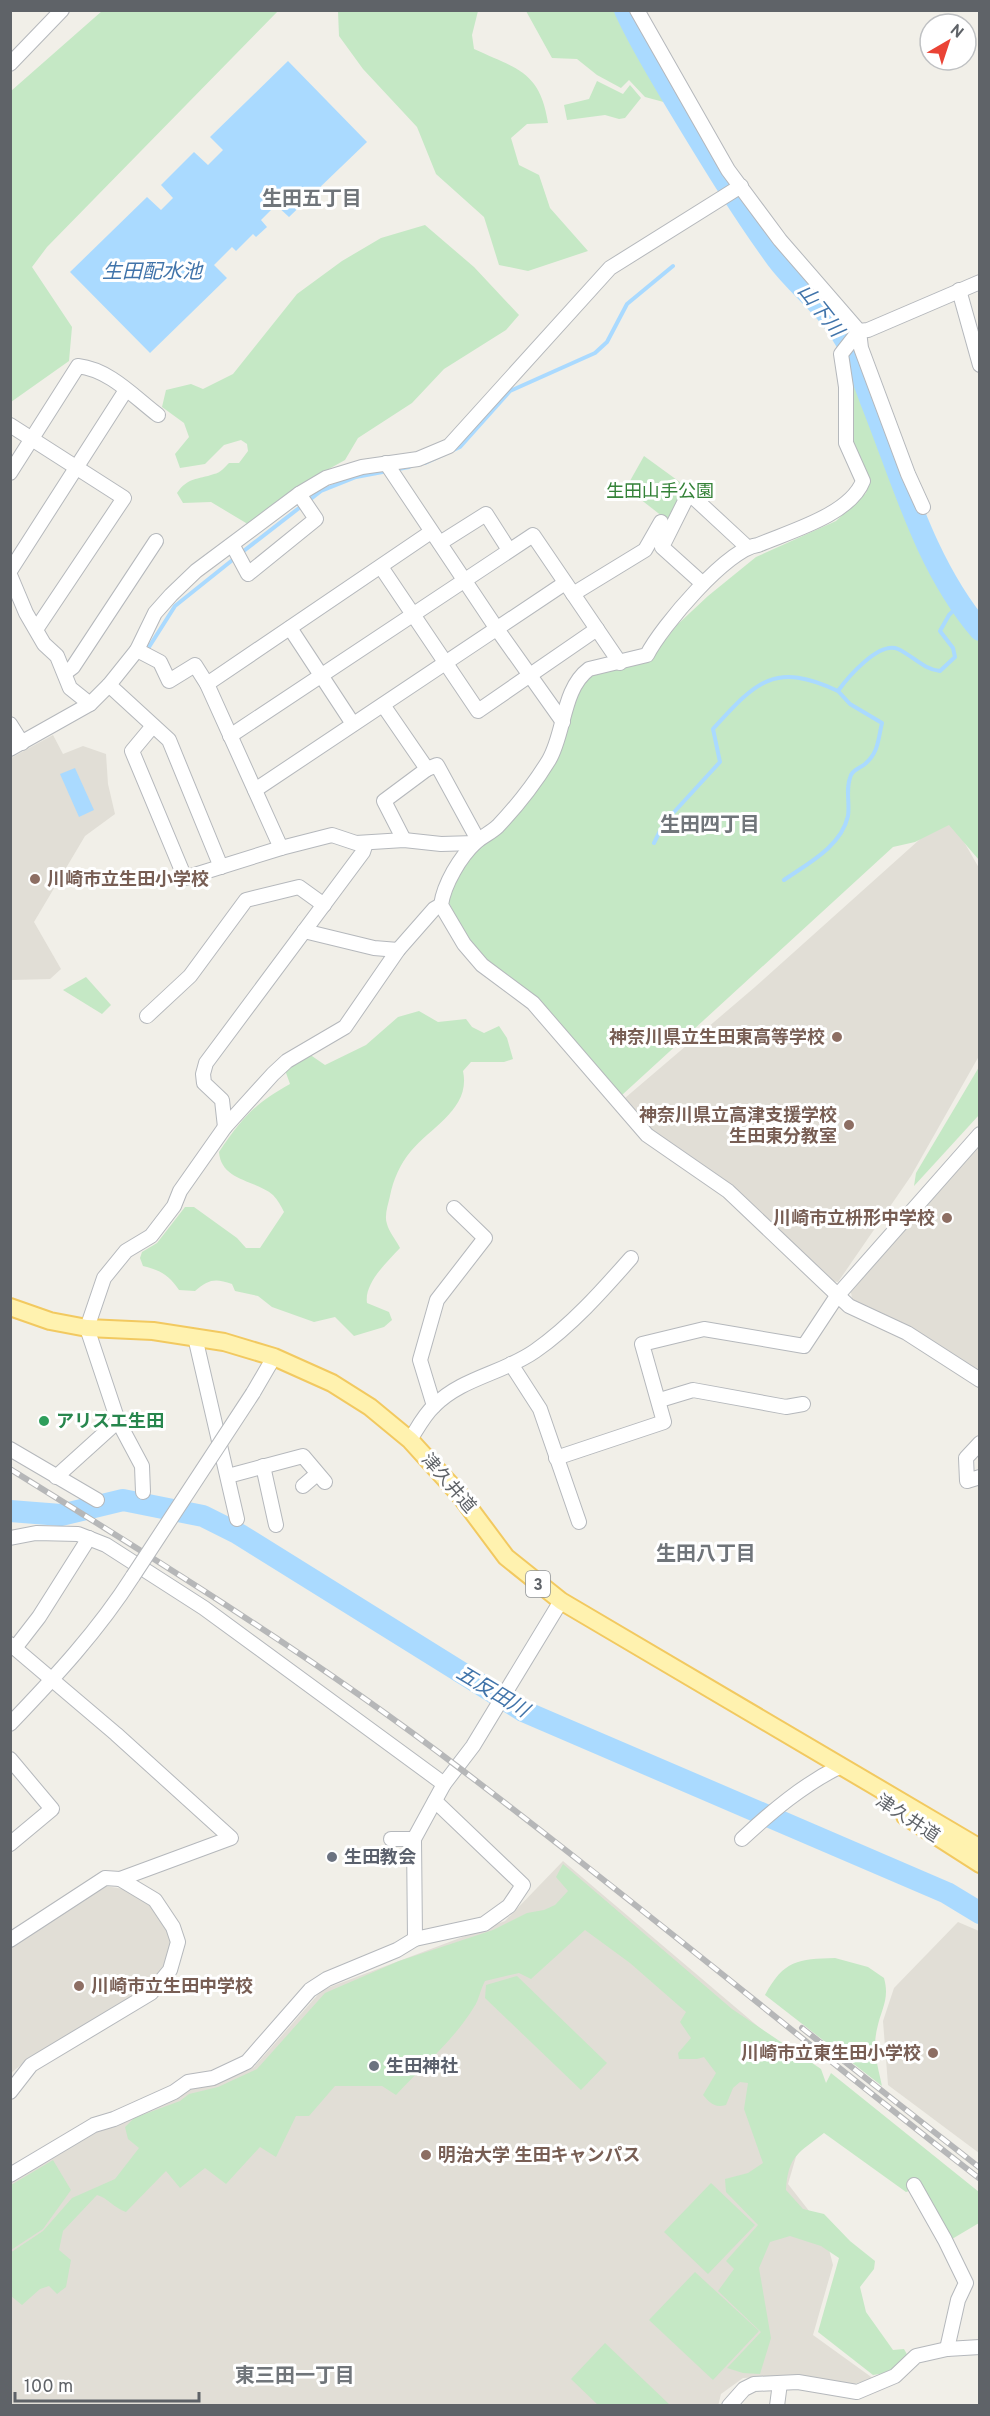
<svg xmlns="http://www.w3.org/2000/svg" width="990" height="2416" viewBox="0 0 990 2416" font-family="Overpass,'Noto Sans JP',sans-serif">
	<style>
		.education { fill: #e1ded6 }
		.green { fill: #c5e8c5 }
		.water { fill: #aadaff }
		.lines { fill: none; stroke-linecap: round; stroke-linejoin: round }
		.stream { stroke: #aadaff; stroke-width: 4 }
		.river { stroke: #aadaff; stroke-width: 22 }
		.minor-casing { stroke: #b5b8bc; stroke-width: 16 }
		.major-casing { stroke: #f2c960; stroke-width: 20 }
		.minor { stroke: #fff; stroke-width: 14 }
		.major { stroke: #fff2af; stroke-width: 16 }
		.rail-casing { stroke: #b6b7b8; stroke-width: 6 }
		.rail { stroke: #fff; stroke-width: 4; stroke-dasharray: 11; stroke-linecap: butt }
		.minor-bridge-casing { stroke: #b5b8bc; stroke-width: 16; stroke-linecap: butt }
		.minor-bridge { stroke: #fff; stroke-width: 14 }
		.education-dot { fill: #8d6e63; stroke: #fff; stroke-width: 2 }
		.leisure-dot { fill: #2e9e5b; stroke: #fff; stroke-width: 2 }
		.worship-dot { fill: #6b7280; stroke: #fff; stroke-width: 2 }
		.labels { text-anchor: middle; stroke-width: 6; stroke-linejoin: round; paint-order: stroke }
		.shield { fill: #fff; stroke: #8f9295; stroke-width: 1.5 }
		.shield-label { font-size: 16px; font-weight: bold; fill: #5f6368 }
		.park-label { font-size: 18px; fill: #348238; stroke: #fff }
		.education-label { font-size: 18px; font-weight: bold; fill: #785e54; stroke: #fff; text-anchor: end }
		.leisure-label { font-size: 18px; font-weight: bold; fill: #27864d; stroke: #fff; text-anchor: start }
		.street-label { font-size: 18px; fill: #5f6368; stroke: #fff }
		.worship-label { font-size: 18px; font-weight: bold; fill: #5b616d; stroke: #fff; text-anchor: start }
		.neighbourhood-label { font-size: 20px; font-weight: bold; fill: #70757a; stroke: #fff }
		.water-label { font-size: 20px; font-style: italic; fill: #4174aa; stroke: #fff }
	</style>
	<rect width="100%" height="100%" fill="#f1efe8"/>
	<g class="education">
		<polygon points="53,735 63,754 83,746 106,754 108,784 115,814 85,836 34,922 61,969 50,979 12,980 11,758"/>
		<polygon points="948,814 979,868 979,1056 911,1176 838,1282 831,1281 724,1179 654,1131 625,1098 755,987"/>
		<polygon points="979,1145 979,1372 940,1345 852,1299 851,1292"/>
		<polygon points="563,1861 819,2078 788,2184 824,2230 833,2265 813,2335 874,2379 849,2385 798,2375 743,2378 721,2394 718,2406 11,2405 10,2181 99,2129 181,2097 179,2094 188,2088 213,2085 254,2067 322,1990 505,1921"/>
		<polygon points="105,1886 130,1890 149,1902 159,1914 172,1941 165,1966 158,1978 137,1994 27,2060 11,2073 11,1948"/>
		<polygon points="958,1922 979,1931 979,2153 888,2085 883,2021 894,1988"/>
	</g>
	<g class="green">
		<polygon points="102,11 278,11 47,247 32,267 72,327 69,361 11,402 11,91"/>
		<path d="M338,11H478L472,35L474,49C517,69 540,71 548,123L527,124L511,138L519,165L539,175L550,208L588,251L528,271L499,265L484,217L436,174L417,127L363,69L339,36Z"/>
		<polygon points="526,11 621,11 641,57 671,104 645,97 629,80 621,88 597,75 577,59 552,58"/>
		<polygon points="597,81 623,94 630,85 641,98 625,118 619,119 605,115 567,120 564,105 589,99"/>
		<path d="M425,225L474,267L519,315L506,330L444,369L412,403L358,438L345,460L311,479L251,526L211,502L183,503L177,493C188,477 197,480 214,474C220,473 225,467 229,463H239L248,451L247,444L241,440L224,445L205,464L180,468L175,454L189,437L184,423L162,407L166,390L191,384L203,389L233,374L297,294L342,261L381,238Z"/>
		<polygon points="849,357 898,491 951,599 979,635 979,860 949,825 915,842 893,847 622,1095 540,1000 487,961 467,938 447,899 455,879 469,859 531,795 579,686 588,675 649,661 677,625 708,596 756,557 836,521 866,493 869,481 852,439 853,388 846,359"/>
		<polygon points="644,456 688,488 667,520 626,488"/>
		<polygon points="86,977 111,1005 102,1014 63,990"/>
		<path d="M419,1011L438,1022L466,1019L472,1027L484,1033L499,1026L507,1038L513,1059L504,1062H471L463,1071C471,1108 432,1126 411,1151C400,1164 393,1180 390,1196C388,1205 384,1216 387,1224C389,1232 396,1240 400,1248C387,1262 364,1283 367,1303L389,1312L392,1320L384,1327L354,1336L335,1317L314,1322L272,1307L258,1296L235,1291L232,1284C215,1278 209,1279 195,1291L179,1290C169,1275 160,1270 143,1266L140,1258L142,1252L157,1243L185,1207H194L237,1238L246,1248H260L284,1212C281,1206 278,1200 273,1195C256,1180 221,1181 219,1152C243,1117 253,1105 290,1084L285,1070L309,1054L325,1065L366,1045L398,1017Z"/>
		<polygon points="979,1067 979,1115 914,1186 916,1173"/>
		<path d="M563,1864L732,2009L821,2069L826,2083L831,2073L979,2192V2223L952,2239L919,2188L906,2192L824,2133C799,2153 788,2155 786,2190L803,2209L824,2214L850,2241L875,2261L874,2269L860,2287L866,2312L893,2350L904,2349L909,2358L892,2372L873,2375L818,2332L839,2258L821,2246L790,2236L770,2242L759,2268L771,2338L760,2374L743,2373L727,2368L761,2332L718,2291L734,2269L726,2261L758,2225L726,2192L725,2179L748,2173L763,2163L744,2109L748,2083L740,2082L733,2088L726,2105C714,2108 710,2103 703,2095L716,2073L704,2057L697,2059H679L678,2053L691,2038L680,2022L686,2012L630,1963L585,1930L531,1979L519,1973L485,1981C480,1990 479,2000 474,2007C454,2040 422,2067 396,2095L382,2086H335L309,2116H296L276,2157L260,2147L226,2184L205,2168L180,2188L166,2171L126,2212C114,2208 108,2198 97,2195L63,2231L59,2250L71,2260L66,2287L57,2294L49,2286L40,2289L22,2305L11,2296L10,2253L43,2231L72,2198L115,2179L139,2148L128,2139L125,2127L134,2118L180,2101L189,2094L218,2087L257,2069L325,1993L399,1961L493,1930L527,1913L544,1910L555,1905L568,1891L556,1877Z"/>
		<path d="M835,1958L868,1967L884,1978C890,1999 881,2009 877,2029C872,2049 878,2067 882,2086L765,1995C784,1960 798,1959 835,1958Z"/>
		<polygon points="517,1976 607,2063 581,2090 485,1998 486,1985"/>
		<polygon points="53,2160 71,2190 43,2229 11,2250 11,2185"/>
		<polygon points="711,2183 755,2225 708,2274 664,2232"/>
		<polygon points="695,2272 759,2331 713,2380 649,2320"/>
		<polygon points="605,2343 670,2405 598,2405 571,2379"/>
	</g>
	<g class="water">
		<polygon points="288,61 367,142 289,217 276,205 261,220 267,227 256,237 253,234 236,251 232,247 214,265 227,278 150,353 70,272 147,197 161,210 173,198 161,185 194,152 208,165 223,150 210,137"/>
		<polygon points="75,768 94,810 79,817 60,774"/>
	</g>
	<g class="lines">
		<g class="stream">
			<polyline points="425,463 460,447 510,391 595,353 607,342 627,304 673,266"/>
			<polyline points="241,553 321,491 356,477 409,467"/>
			<polyline points="149,647 175,606 235,558"/>
			<path d="M654,843L664,823L720,762L713,729C756,682 774,661 838,691"/>
			<path d="M784,880C807,864 841,847 848,816C850,802 845,789 851,775C854,769 860,768 865,764C879,752 878,739 882,723L850,704L838,691C848,677 879,641 898,649C913,656 923,669 940,671L955,657L953,648L940,631L949,615L960,604"/>
		</g>
		<g class="river">
			<path d="M625,10C640,43 658,72 676,102C708,155 740,208 777,259C798,287 827,307 844,338C856,357 863,380 871,401C902,478 925,565 980,630"/>
			<polyline points="10,1511 61,1515 123,1500 203,1516 237,1533 523,1711 947,1893 980,1913"/>
		</g>
		<defs>
			<g id="minor">
				<polyline points="637,10 728,170 780,240 859,331 868,330 980,282"/>
				<polyline points="10,64 62,10"/>
				<polyline points="959,290 980,365"/>
				<path d="M859,331L841,354L846,387V443L863,481C850,515 788,532 758,545C728,548 661,627 647,655L589,669C562,689 565,733 549,760C535,783 517,806 498,826C492,832 483,836 476,842C460,857 444,884 441,905L464,944L482,965L533,1003L647,1135L728,1191L849,1306L907,1333L980,1380"/>
				<polyline points="859,331 861,348 908,474 923,507"/>
				<polyline points="10,425 124,498 37,628"/>
				<polyline points="386,463 497,629 563,722"/>
				<path d="M10,473L78,366C110,370 132,395 158,415"/>
				<polyline points="440,543 486,514 509,550"/>
				<polyline points="233,546 248,574 316,519 299,494"/>
				<polyline points="381,567 478,711 597,629"/>
				<polyline points="10,571 126,390"/>
				<polyline points="10,575 26,613 44,644 57,656 70,688 90,704"/>
				<polyline points="702,583 662,547 687,497 692,496 746,546"/>
				<polyline points="573,594 645,550 661,522"/>
				<polyline points="290,628 353,724"/>
				<polyline points="137,650 160,662 169,681 195,665 207,684 281,848"/>
				<polyline points="65,673 73,667 156,541"/>
				<polyline points="207,684 431,532"/>
				<polyline points="109,685 169,740 221,867"/>
				<polyline points="383,705 427,769 384,801 404,840"/>
				<polyline points="10,724 22,743"/>
				<polyline points="152,727 132,751 185,878 281,848 332,835 356,843 404,840 441,844 475,843"/>
				<polyline points="230,736 533,535 620,663"/>
				<polyline points="10,749 90,704 109,685 137,650 155,613 171,595 196,571 299,494 326,478 362,467 418,459 449,446 610,268 741,186"/>
				<polyline points="427,769 437,765 478,840"/>
				<polyline points="255,790 565,583"/>
				<polyline points="304,931 374,948 398,950"/>
				<polyline points="147,1016 190,976 246,900 299,887 324,905"/>
				<polyline points="225,1127 222,1100 204,1083 203,1074 206,1063 363,852 366,843"/>
				<polyline points="195,1337 237,1519"/>
				<polyline points="511,1364 540,1409 579,1522"/>
				<polyline points="253,1393 274,1357"/>
				<polyline points="660,1400 693,1390 786,1407 803,1404"/>
				<polyline points="434,1406 420,1360 437,1300 485,1238 454,1208"/>
				<polyline points="118,1421 142,1466 143,1492"/>
				<path d="M410,1440C417,1429 424,1415 434,1406C461,1378 504,1373 535,1351C571,1326 602,1291 631,1258"/>
				<polyline points="980,1443 966,1458 967,1481 980,1477"/>
				<polyline points="10,1449 97,1500"/>
				<polyline points="556,1458 664,1422 642,1344 704,1329 804,1346 837,1296 980,1134"/>
				<polyline points="263,1466 276,1525"/>
				<polyline points="228,1476 303,1456 325,1482"/>
				<polyline points="56,1477 118,1421 87,1328 104,1278 126,1251 151,1236 174,1206 180,1191 225,1127 273,1074 287,1061 345,1027 398,950 434,909 441,905"/>
				<polyline points="303,1486 317,1474"/>
				<polyline points="10,1538 36,1533 78,1534 106,1545 204,1608 444,1784"/>
				<polyline points="10,1644 116,1734 231,1838 120,1879 105,1878 10,1940"/>
				<polyline points="15,1648 39,1617 89,1538"/>
				<path d="M10,1724C55,1677 98,1631 133,1576"/>
				<polyline points="10,1759 52,1809 10,1844"/>
				<polyline points="391,1839 414,1839"/>
				<path d="M742,1839C772,1811 803,1785 839,1767"/>
				<polyline points="415,1939 414,1839 444,1784 473,1746 561,1601"/>
				<polyline points="10,2092 31,2065 151,1993 170,1970 178,1942 173,1927 155,1900 120,1879"/>
				<polyline points="10,2175 94,2125 114,2119 174,2092 188,2082 213,2078 247,2062 310,1990 327,1979 397,1950 415,1939 484,1924 509,1906 523,1885 435,1801"/>
				<polyline points="914,2185 945,2240 966,2283 958,2300 947,2349"/>
				<polyline points="729,2406 744,2389 754,2384 798,2382 857,2392 895,2376 916,2356 947,2349 980,2347"/>
				<polyline points="777,2406 780,2383"/>
			</g>
			<g id="major">
				<polyline points="10,1307 50,1321 87,1328 153,1331 224,1342 274,1357 332,1383 370,1407 410,1440 459,1494 506,1557 561,1601 980,1848"/>
				<polyline points="905,1816 980,1864"/>
			</g>
		</defs>
		<use href="#minor" class="minor-casing"/>
		<use href="#major" class="major-casing"/>
		<use href="#minor" class="minor"/>
		<use href="#major" class="major"/>
		<defs>
			<g id="rail">
				<path d="M10,1469C163,1564 315,1658 458,1767C635,1901 805,2043 980,2179"/>
				<polyline points="802,2028 980,2168"/>
			</g>
		</defs>
		<use href="#rail" class="rail-casing"/>
		<use href="#rail" class="rail"/>
		<defs>
			<polyline id="minor-bridge" points="133,1576 253,1393"/>
		</defs>
		<use href="#minor-bridge" class="minor-bridge-casing"/>
		<use href="#minor-bridge" class="minor-bridge"/>
	</g>
	<g class="education-dot">
		<circle cx="35" cy="879" r="6"/>
		<circle cx="837" cy="1037" r="6"/>
		<circle cx="849" cy="1125" r="6"/>
		<circle cx="947" cy="1218" r="6"/>
		<circle cx="79" cy="1986" r="6"/>
		<circle cx="933" cy="2053" r="6"/>
		<circle cx="426" cy="2155" r="6"/>
	</g>
	<circle class="leisure-dot" cx="44" cy="1421" r="6"/>
	<g class="worship-dot">
		<circle cx="332" cy="1857" r="6"/>
		<circle cx="374" cy="2066" r="6"/>
	</g>
	<g class="labels">
		<rect class="shield" x="526" y="1571" width="24" height="26" rx="4.5"/>
		<g class="shield-label">
			<text x="538" y="1590">3</text>
		</g>
		<g class="park-label">
			<text x="660" y="497">生田山手公園</text>
		</g>
		<g class="education-label">
			<text x="47" y="885" text-anchor="start">川崎市立生田小学校</text>
			<text x="825" y="1043">神奈川県立生田東高等学校</text>
			<text x="837" y="1121">神奈川県立高津支援学校<tspan x="837" dy="21">生田東分教室</tspan></text>
			<text x="935" y="1224">川崎市立枡形中学校</text>
			<text x="91" y="1992" text-anchor="start">川崎市立生田中学校</text>
			<text x="921" y="2059">川崎市立東生田小学校</text>
			<text x="438" y="2161" text-anchor="start">明治大学 生田キャンパス</text>
		</g>
		<g class="leisure-label">
			<text x="56" y="1427">アリスエ生田</text>
		</g>
		<g class="street-label">
			<text transform="translate(449 1483) rotate(49)" y="6">津久井道</text>
			<text transform="translate(908 1818) rotate(33)" y="6">津久井道</text>
		</g>
		<g class="worship-label">
			<text x="344" y="1863">生田教会</text>
			<text x="386" y="2072">生田神社</text>
		</g>
		<g class="neighbourhood-label">
			<text x="312" y="205">生田五丁目</text>
			<text x="710" y="831">生田四丁目</text>
			<text x="706" y="1560">生田八丁目</text>
			<text x="295" y="2382">東三田一丁目</text>
		</g>
		<g class="water-label">
			<text x="152" y="278">生田配水池</text>
			<text transform="translate(821 310) rotate(52)" y="7">山下川</text>
			<text transform="translate(493 1691) rotate(31)" y="7">五反田川</text>
		</g>
	</g>
	<rect width="990" height="2416" fill="none" stroke="#5f6368" stroke-width="24"/>
	<g transform="translate(948 42) rotate(39)"><circle r="28" fill="#ffffff" stroke="#bfc1c3" stroke-width="1.5"/>
	<path d="M0-4.5L10 22L0 15L-10 22Z" fill="#ea4335"/>
	<text y="-9" font-size="16" font-weight="bold" text-anchor="middle" fill="#5f6368">N</text>
	</g>
	<path d="M15 2392v9h184v-9" fill="none" stroke="#5f6368" stroke-width="3"/>
	<text x="24" y="2392" font-size="18" fill="#5f6368" stroke="#ffffff" stroke-width="4.5" paint-order="stroke">100 m</text>
</svg>
